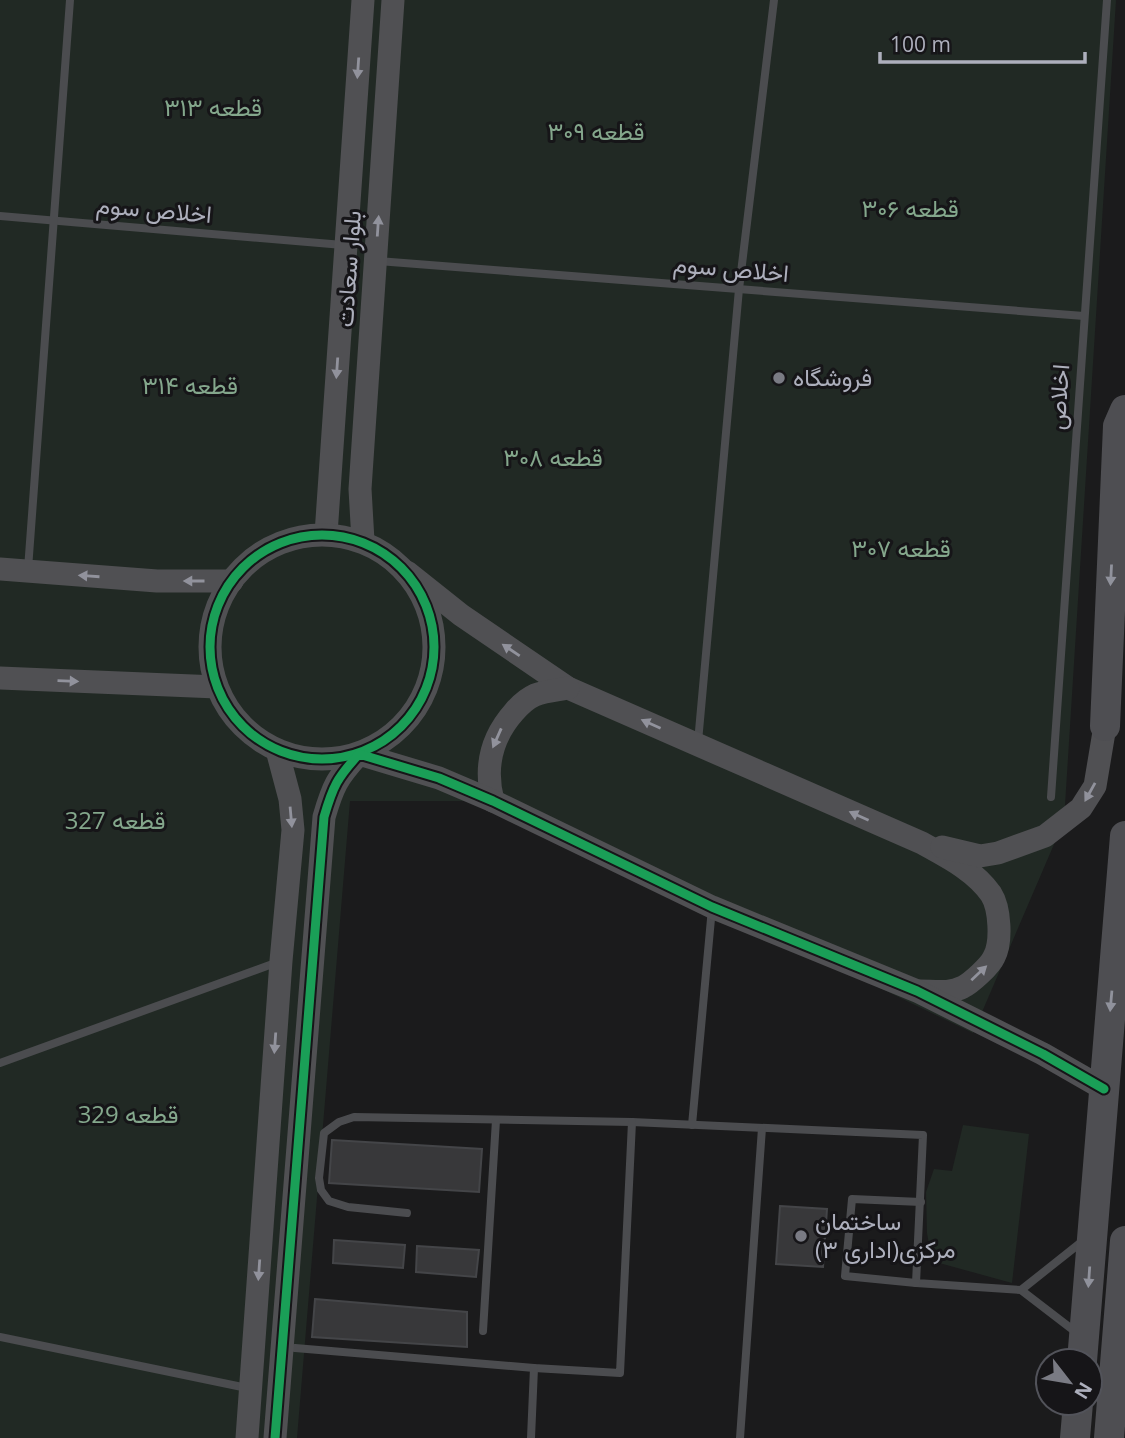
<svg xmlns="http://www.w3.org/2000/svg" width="1125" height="1438" viewBox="0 0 1125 1438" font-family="'Open Sans',Vazirmatn,sans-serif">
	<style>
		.green { fill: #212924 }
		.building { fill: #38383a; stroke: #444548; stroke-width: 2 }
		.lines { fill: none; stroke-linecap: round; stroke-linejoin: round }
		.lane { stroke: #4b4c4f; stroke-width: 8 }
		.secondary { stroke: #505053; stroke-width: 23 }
		.highway { stroke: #4e4e52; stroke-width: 30 }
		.cycleway-casing { stroke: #161518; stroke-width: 13 }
		.cycleway { stroke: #1a9f57; stroke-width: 9 }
		.oneway { fill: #91929c }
		.oneway2 { fill: #90929c }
		.poi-dot { fill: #7a7b84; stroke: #161518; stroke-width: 2.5 }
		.labels { text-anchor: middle; stroke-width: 6; stroke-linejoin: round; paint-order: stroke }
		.park-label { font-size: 24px; fill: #84a78c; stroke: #161518 }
		.street-label { font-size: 24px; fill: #adafbc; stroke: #161518 }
		.poi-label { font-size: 24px; fill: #adafbc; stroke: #161518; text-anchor: start }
	</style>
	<rect width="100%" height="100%" fill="#1b1b1c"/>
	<g class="green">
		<polygon points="0,0 1116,0 1064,821 973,1033 493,801 350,801 297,1438 0,1438"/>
		<polygon points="963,1125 1029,1134 1012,1283 932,1261 927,1233 926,1192 934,1169 952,1171"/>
	</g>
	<g class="building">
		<polygon points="775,372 783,372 784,383 775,383"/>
		<polygon points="332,1140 482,1149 479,1192 329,1183"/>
		<polygon points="780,1206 827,1209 823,1267 776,1264"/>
		<polygon points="334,1240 405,1245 403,1268 333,1263"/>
		<polygon points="417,1246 479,1250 476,1277 416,1272"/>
		<polygon points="315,1299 467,1312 467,1347 312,1337"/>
	</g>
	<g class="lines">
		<g class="lane">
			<polyline points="0,216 343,245"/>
			<polyline points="378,261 1084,316"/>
			<polyline points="28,569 70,0"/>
			<polyline points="698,742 739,289 774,0"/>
			<polyline points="1051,797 1107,0"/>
			<polyline points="0,1063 278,962"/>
			<polyline points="692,1125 712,908"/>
			<polyline points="407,1213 348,1207 329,1201 321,1190 319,1178 324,1133 339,1122 354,1117 632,1122 923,1135 916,1283 1021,1290"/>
			<polyline points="916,1283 845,1276 852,1199 921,1202"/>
			<polyline points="483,1331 496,1120"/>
			<polyline points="1077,1333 1021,1290 1084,1240"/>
			<polyline points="0,1337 247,1388"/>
			<polyline points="295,1348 534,1368 620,1373 632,1122"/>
			<polyline points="531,1438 534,1368"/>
			<polyline points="740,1438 762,1128"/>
		</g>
		<g class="secondary">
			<polyline points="326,534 363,0"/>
			<circle cx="322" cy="647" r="112"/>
			<polyline points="363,541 360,489 393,0"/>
			<polyline points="0,569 157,581 232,581"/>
			<path d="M407,572L461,615L568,688L922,843C947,857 974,870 991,894C1000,908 1002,942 994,957C990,966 971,983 963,987C950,994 934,991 920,991"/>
			<polyline points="0,678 217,687"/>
			<path d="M493,801C484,767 491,738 514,712C520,705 526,699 535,695C545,691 558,690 568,688"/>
			<polyline points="942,847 980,856 998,853 1045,836 1081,808 1095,786 1105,726"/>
			<polyline points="247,1438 281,961 293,830 290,799 277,750"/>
			<path d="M275,1438L324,817C333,786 337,778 359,754L439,778L493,801L712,907L917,991L1043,1054L1104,1089"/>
		</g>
		<g class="highway">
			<polyline points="1105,726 1118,426 1125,410"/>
			<polyline points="1082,1361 1125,836"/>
			<polyline points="1075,1438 1078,1403"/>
			<polyline points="1109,1438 1125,1241"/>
		</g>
		<defs>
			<g id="cycleway">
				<circle cx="322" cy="647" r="112"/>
				<path d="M275,1438L324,817C333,786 337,778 359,754L439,778L493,801L712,907L917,991L1043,1054L1104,1089"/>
			</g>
		</defs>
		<use href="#cycleway" class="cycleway-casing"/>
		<use href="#cycleway" class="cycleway"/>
	</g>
	<defs><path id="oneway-solid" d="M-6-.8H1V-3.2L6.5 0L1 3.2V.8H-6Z" transform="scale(1.75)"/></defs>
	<g class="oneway">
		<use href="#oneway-solid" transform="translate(358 68) rotate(94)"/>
		<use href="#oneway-solid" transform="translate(378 226) rotate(-86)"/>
		<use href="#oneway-solid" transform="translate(337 368) rotate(94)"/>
		<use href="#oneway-solid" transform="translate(89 576) rotate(-176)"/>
		<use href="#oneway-solid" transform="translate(194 581) rotate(180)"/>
		<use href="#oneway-solid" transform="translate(511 650) rotate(-146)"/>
		<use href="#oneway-solid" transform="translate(68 681) rotate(2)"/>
		<use href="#oneway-solid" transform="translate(651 724) rotate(-156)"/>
		<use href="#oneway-solid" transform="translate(497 738) rotate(114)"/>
		<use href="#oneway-solid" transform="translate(1090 792) rotate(119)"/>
		<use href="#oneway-solid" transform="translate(859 816) rotate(-156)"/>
		<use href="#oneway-solid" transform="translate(291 817) rotate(85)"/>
		<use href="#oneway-solid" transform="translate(979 973) rotate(-43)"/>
		<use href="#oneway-solid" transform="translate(275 1043) rotate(94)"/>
		<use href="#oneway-solid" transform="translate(259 1270) rotate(94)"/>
	</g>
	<g class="oneway2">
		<use href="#oneway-solid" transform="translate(1111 575) rotate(93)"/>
		<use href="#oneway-solid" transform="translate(1111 1001) rotate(95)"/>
		<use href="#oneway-solid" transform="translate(1089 1277) rotate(94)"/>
	</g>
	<g class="poi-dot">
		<circle cx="779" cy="378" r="7"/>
		<circle cx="801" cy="1236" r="7"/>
	</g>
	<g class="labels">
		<g class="park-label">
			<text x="213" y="116">قطعه ۳۱۳</text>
			<text x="596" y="140">قطعه ۳۰۹</text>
			<text x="910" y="217">قطعه ۳۰۶</text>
			<text x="190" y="394">قطعه ۳۱۴</text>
			<text x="553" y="466">قطعه ۳۰۸</text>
			<text x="901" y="557">قطعه ۳۰۷</text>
			<text x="115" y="829">قطعه 327</text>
			<text x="128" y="1123">قطعه 329</text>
		</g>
		<g class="street-label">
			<text transform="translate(154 210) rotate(5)" y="8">اخلاص سوم</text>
			<text transform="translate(349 269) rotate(-86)" y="8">بلوار سعادت</text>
			<text transform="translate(731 269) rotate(5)" y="8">اخلاص سوم</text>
			<text transform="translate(1059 397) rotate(-86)" y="8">اخلاص</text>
		</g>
		<g class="poi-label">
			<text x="793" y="386">فروشگاه</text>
			<text x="815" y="1230">ساختمان<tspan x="815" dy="28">مرکزی(اداری ۳)</tspan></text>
		</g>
	</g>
	<g transform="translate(1069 1382) rotate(121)"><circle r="33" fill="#161518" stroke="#52535a" stroke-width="2"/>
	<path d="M0-5L12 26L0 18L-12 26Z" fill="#7a7b84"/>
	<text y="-10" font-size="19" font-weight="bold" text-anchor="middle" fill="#adafbc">N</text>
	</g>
	<path d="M880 52v10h205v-10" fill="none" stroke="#adafbc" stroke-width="3.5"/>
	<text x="890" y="52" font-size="21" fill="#adafbc" stroke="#161518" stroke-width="5" paint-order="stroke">100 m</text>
</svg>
